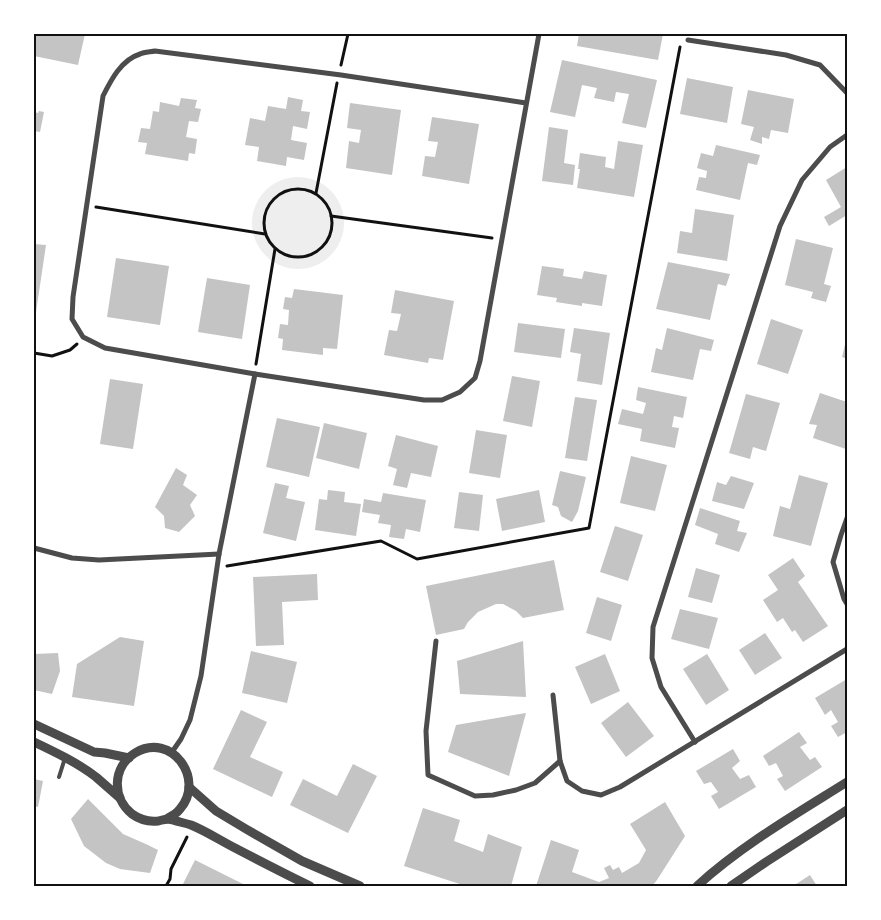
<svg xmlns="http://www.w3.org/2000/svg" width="881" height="920" viewBox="0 0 881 920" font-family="Ubuntu,sans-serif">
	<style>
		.green { fill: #eee }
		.building { fill: #c4c4c4 }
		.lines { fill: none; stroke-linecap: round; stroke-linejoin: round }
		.path { stroke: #111; stroke-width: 3 }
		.service { stroke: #4c4c4c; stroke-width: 4 }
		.minor { stroke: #4c4c4c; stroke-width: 5 }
		.tertiary { stroke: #4c4c4c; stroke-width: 9 }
		.neatline { fill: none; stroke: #111; stroke-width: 2 }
	</style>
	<rect width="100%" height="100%" fill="#fff"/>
	<circle class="green" cx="298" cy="223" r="46"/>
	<g class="building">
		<polygon points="34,34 85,34 78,65 34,56"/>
		<polygon points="579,34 663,34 658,60 577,46"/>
		<polygon points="562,60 657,80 646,128 622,123 629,94 616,92 614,102 594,98 597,88 582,85 575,117 550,112"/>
		<polygon points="687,78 733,87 727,123 680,114"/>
		<polygon points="748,90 794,99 788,133 771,130 769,139 762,137 762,144 750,140 754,127 741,124"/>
		<polygon points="288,97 303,100 301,111 310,112 307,129 293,126 291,140 307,143 304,160 287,157 286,166 257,161 259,147 245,145 250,118 265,121 268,106 286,109"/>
		<polygon points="181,98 197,100 195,108 201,109 198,122 189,121 186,137 197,139 195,154 189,153 188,161 145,154 147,143 138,142 141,128 150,129 153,111 159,112 160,102 179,106"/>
		<polygon points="350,103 401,110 392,175 346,168 349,141 359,143 361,130 347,128"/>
		<polygon points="39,111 44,112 40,132 34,131 34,112 38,113"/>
		<polygon points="432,117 479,124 469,184 422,176 425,156 435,157 438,142 428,141"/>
		<polygon points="549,127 568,130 564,163 575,165 573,185 542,181"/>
		<polygon points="618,141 643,145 634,197 577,188 580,169 578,169 580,153 606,157 605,167 614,169"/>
		<polygon points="716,145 760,155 757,165 748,163 740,200 696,190 699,177 706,178 707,171 697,168 701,153 713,156"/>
		<polygon points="847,167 847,215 829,226 824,217 841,207 826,180"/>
		<polygon points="695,209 734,215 727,261 677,253 680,231 692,233"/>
		<polygon points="796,239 833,248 824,284 831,286 826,302 811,298 813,292 785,285"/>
		<polygon points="34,244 46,245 35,319 34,319"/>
		<polygon points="116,258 169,266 160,325 107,317"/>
		<polygon points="668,262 730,274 726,286 718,284 710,320 656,309"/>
		<polygon points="542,266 564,269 563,276 582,279 584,271 607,275 602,306 582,303 582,306 556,302 557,298 537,295"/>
		<polygon points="207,278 250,285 242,339 198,332"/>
		<polygon points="294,289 343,295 337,349 323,348 323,355 282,350 283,339 278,338 280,324 288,325 289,310 283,309 285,297 292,298"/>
		<polygon points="395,290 454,301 443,360 429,358 428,363 384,355 389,330 397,331 401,314 391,313"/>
		<polygon points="771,319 803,330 788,374 757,364"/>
		<polygon points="518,323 565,329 561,358 514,352"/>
		<polygon points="574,328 610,333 602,385 577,381 581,354 570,352"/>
		<polygon points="667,328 714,340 711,351 700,349 693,380 651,372 656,348 662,350"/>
		<polygon points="847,336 847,359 842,357"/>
		<polygon points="512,376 540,381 532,427 503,421"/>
		<polygon points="110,379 143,384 133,449 100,444"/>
		<polygon points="638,387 687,397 683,418 674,416 672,427 679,428 675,448 640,441 642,429 618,424 622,409 643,414 646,403 636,400"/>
		<polygon points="820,393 847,402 847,446 846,449 813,438 817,425 809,424"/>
		<polygon points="746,394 780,403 766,451 753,447 750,459 729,453"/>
		<polygon points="575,397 597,400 587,461 565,458"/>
		<polygon points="277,418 320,427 309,477 266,467"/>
		<polygon points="324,423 367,433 359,469 316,458"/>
		<polygon points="476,430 507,435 500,478 469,473"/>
		<polygon points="396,435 438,446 431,477 411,473 407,488 393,485 397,469 388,466"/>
		<polygon points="631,456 667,465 655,511 620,503"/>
		<polygon points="176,468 187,475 183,485 197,495 190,505 195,516 179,532 165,528 164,516 155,507"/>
		<polygon points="560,471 586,477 578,511 572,522 561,516 558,507 552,505"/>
		<polygon points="799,475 828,483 811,546 773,536 780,506 790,509"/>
		<polygon points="731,476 754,483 744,509 712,501 717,482 726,485"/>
		<polygon points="275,483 289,486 286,498 305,502 296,541 263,533"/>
		<polygon points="328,490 345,492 344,502 361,504 356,536 315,530 319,499 327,500"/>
		<polygon points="539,490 545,522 502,531 496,499"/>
		<polygon points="459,492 483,495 479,531 454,528"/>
		<polygon points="383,493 426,500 420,532 406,529 404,539 389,537 391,525 378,523 380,515 362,512 364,499 381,502"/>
		<polygon points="700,508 740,521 737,531 747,533 739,552 715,544 718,534 695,525"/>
		<polygon points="615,526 643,535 628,581 600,572"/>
		<polygon points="793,558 805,576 798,582 828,626 803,642 795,630 792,632 783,618 777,622 763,600 778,590 768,575"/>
		<polygon points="554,560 564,610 523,618 516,611 503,604 496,604 478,612 468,622 464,629 436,635 426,586"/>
		<polygon points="696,568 720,575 712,603 688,597"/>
		<polygon points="317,574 318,600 282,602 284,645 256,646 253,577"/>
		<polygon points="597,597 622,605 611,641 586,633"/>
		<polygon points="680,609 718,618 709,649 671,639"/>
		<polygon points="765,633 782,658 755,675 739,650"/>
		<polygon points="120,637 144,641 134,706 72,697 77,664"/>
		<polygon points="523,641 526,697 460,694 457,661"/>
		<polygon points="251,651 297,662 287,703 242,693"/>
		<polygon points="58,653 60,671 52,694 34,690 34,654"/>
		<polygon points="605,654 620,691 591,704 575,667"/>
		<polygon points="707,654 729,690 706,705 683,669"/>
		<polygon points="847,679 847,732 838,737 831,726 838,722 831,710 825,715 815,698"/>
		<polygon points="628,702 654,736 626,757 601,723"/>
		<polygon points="241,710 267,722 250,757 283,772 272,797 213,769"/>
		<polygon points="526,713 509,776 448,752 456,725"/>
		<polygon points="799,732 807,743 800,747 810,760 815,757 822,767 785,791 777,779 783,776 776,763 769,766 763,756"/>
		<polygon points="733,749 740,761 732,768 740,779 749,775 756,787 719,809 711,796 718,792 711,782 704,784 696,771"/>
		<polygon points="353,764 377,776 348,833 290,805 303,779 337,796"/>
		<polygon points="34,779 43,781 38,807 34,806"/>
		<polygon points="88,799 123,834 148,845 158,850 150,873 120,869 106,863 84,846 71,819"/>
		<polygon points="665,802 685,836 657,880 652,886 536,886 551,840 579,850 572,872 599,882 609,878 604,868 610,865 613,870 619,867 622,873 639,863 646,850 630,824"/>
		<polygon points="423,808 460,820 454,841 483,852 488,834 522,847 511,886 466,886 404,866"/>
		<polygon points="195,860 247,886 182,886"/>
		<polygon points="810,875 817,886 793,886"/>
	</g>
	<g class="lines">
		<g class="path">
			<polyline points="341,65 348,34"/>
			<circle cx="298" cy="223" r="34"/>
			<polyline points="316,193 337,83"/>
			<polyline points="96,207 265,234"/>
			<polyline points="331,216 492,238"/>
			<polyline points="34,353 52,356 70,350 77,344"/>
			<polyline points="256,364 275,249"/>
			<polyline points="227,566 381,541 417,559 589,528 680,47"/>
			<polyline points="166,886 170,879 171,869 187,837"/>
		</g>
		<polyline class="service" points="59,777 65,758"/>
		<g class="minor">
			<polyline points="688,40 786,55 820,65 847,93"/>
			<path d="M526,103L341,75L155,51C150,52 144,52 140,54C121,60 111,80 103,96L73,297L72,319L83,337L105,348L255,374L424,400H442L460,392L475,378L480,361L539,34"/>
			<polyline points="847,518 841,535 833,562 844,599 847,604"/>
			<polyline points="34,548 72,558 99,560 219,554"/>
			<polyline points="436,641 426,731 428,775 475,796 493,795 516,790 535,783 560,761"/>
			<polyline points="553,695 560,761 567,781 582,791 601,795 620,787 847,649"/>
			<polyline points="695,742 661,687 652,658 653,627 780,226 802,180 830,147 847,135"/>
			<polyline points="172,752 181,739 190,720 201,676 219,554 255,374"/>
		</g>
		<g class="tertiary">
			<polyline points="34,724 94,752 105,753 129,758"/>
			<path d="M34,742C55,752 78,763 96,777C104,784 112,791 120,798"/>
			<polyline points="189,787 216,811 246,829 302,861 360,886"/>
			<path d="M168,818C172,816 177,813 180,809C206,779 171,731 135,753C112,767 112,798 132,814C139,819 149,822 158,821C163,820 167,818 173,820C179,822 185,823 191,825C206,831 221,841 235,848C260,861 285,874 310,886"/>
			<path d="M697,886C742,845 796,814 847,782"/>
			<polyline points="731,886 766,862 847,810"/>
		</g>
	</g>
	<rect width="881" height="920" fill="none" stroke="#ffffff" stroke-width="70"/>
	<rect x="35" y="35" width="811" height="850" class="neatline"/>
</svg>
